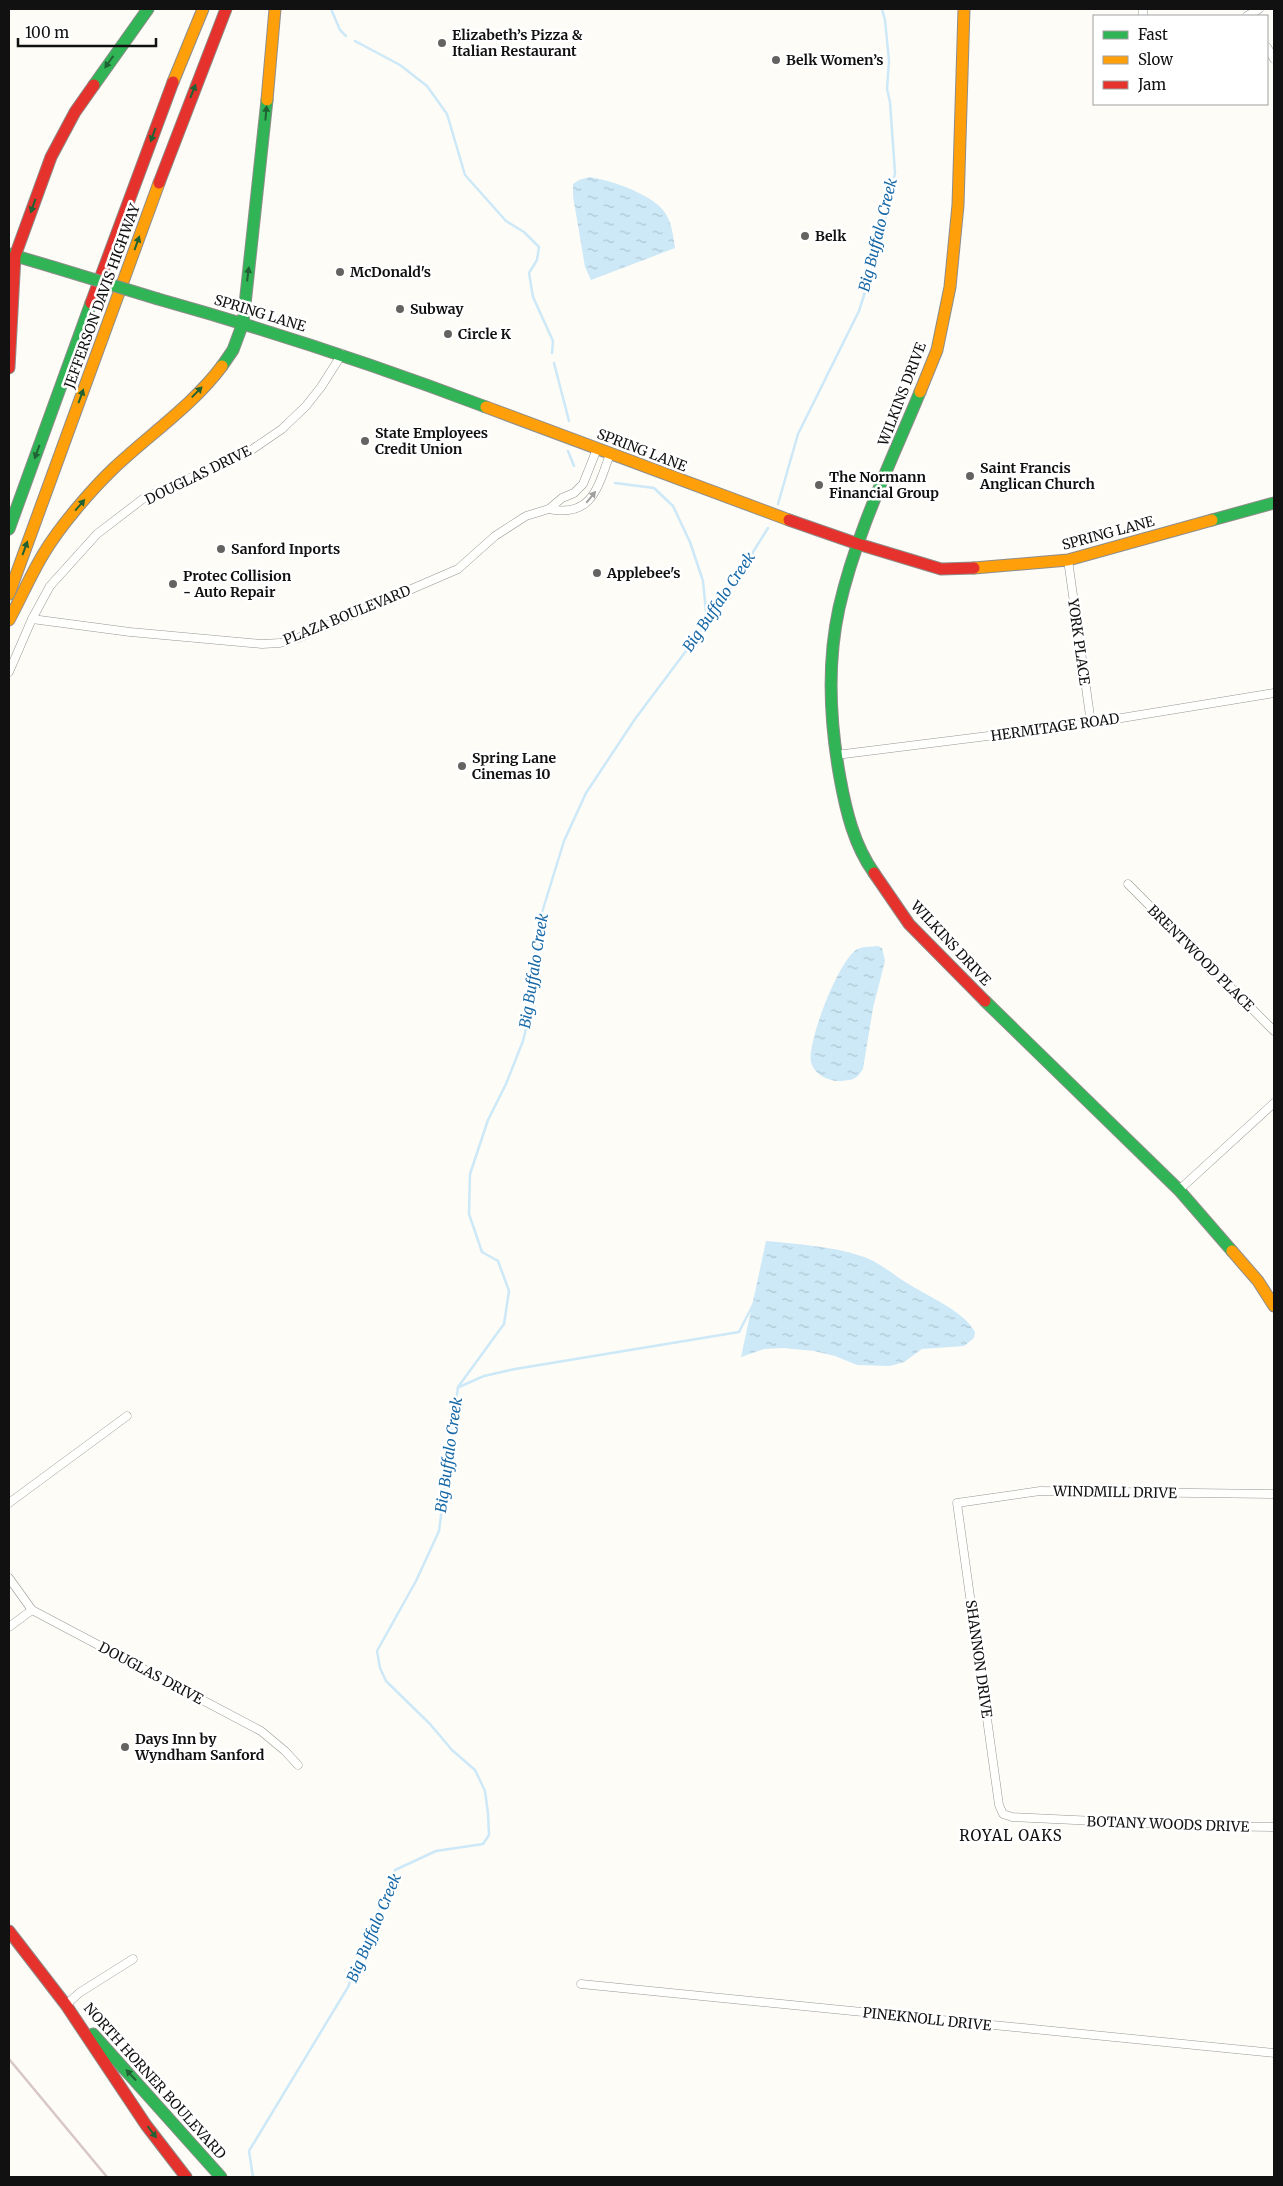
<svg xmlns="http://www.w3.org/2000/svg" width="1283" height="2186" viewBox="0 0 1283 2186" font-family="Merriweather,serif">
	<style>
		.water { fill: url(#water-ripples) }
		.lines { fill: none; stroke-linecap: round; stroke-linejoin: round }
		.stream { stroke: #cde8f7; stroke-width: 2.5 }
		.street-casing { stroke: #979795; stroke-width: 9 }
		.fast-casing { stroke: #8e8d8b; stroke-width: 13 }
		.slow-casing { stroke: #8e8d8b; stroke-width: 13 }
		.jam-casing { stroke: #8e8d8b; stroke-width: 13 }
		.street { stroke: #fffffe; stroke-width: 8 }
		.fast { stroke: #30b455; stroke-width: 11 }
		.slow { stroke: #ff9f0a; stroke-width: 11 }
		.jam { stroke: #e5322d; stroke-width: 11 }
		.rail { stroke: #d9c6c7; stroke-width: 2.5 }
		.fast-bridge-casing { stroke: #8e8d8b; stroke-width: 13; stroke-linecap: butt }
		.fast-bridge { stroke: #30b455; stroke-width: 11 }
		.oneway { fill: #206233 }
		.oneway2 { fill: #a0a09f }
		.poi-dot { fill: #646362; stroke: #fff; stroke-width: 2 }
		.labels { text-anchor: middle; stroke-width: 5; stroke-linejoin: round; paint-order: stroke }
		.poi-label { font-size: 14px; font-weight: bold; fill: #111; stroke: #fff; text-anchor: start }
		.street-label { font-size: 14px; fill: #111; stroke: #fff }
		.water-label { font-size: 15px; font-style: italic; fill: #1768a6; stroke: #fff }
		.neighbourhood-label { font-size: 15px; letter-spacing: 1px; fill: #111; stroke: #fff }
	</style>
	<defs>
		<pattern id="water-ripples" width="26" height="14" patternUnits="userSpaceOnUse" patternTransform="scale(1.25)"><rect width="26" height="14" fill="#cde8f7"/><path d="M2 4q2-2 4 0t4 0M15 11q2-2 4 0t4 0" fill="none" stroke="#afc6d3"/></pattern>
	</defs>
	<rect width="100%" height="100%" fill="#fdfcf7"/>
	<g class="water">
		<path d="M589,177C610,180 649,193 663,210C672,221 673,235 675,248L591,280L585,267L573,196V184L579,180Z"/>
		<path d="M878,946L882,948L885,961L873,1008L863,1069C857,1079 853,1080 841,1081C830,1082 814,1075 811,1062C807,1042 838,962 856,950C862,946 871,947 878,946Z"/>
		<path d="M766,1241C797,1244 831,1246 861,1256C878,1261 892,1274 907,1283C927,1296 964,1311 975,1332L974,1338L964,1346L922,1349L904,1362L890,1366L857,1365L835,1356L814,1351L783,1348L764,1349L741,1357Z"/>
	</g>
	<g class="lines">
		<g class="stream">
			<polyline points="331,9 340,30 346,36"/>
			<polyline points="355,41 400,65 427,86 447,114 465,175 506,221 524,232 539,247 537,260 529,273 533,297 553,341 552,353"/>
			<polyline points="554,363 569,421"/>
			<polyline points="568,451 574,466"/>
			<polyline points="615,483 654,488 673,506 690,542 703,581 707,622"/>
			<polyline points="778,504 798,434 859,311 876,257 886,216 895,173 890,102 887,89 889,61 885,20 882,9"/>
			<polyline points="459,1387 484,1376 515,1369 739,1332 755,1301"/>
			<polyline points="253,2177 249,2151 348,1987 395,1870 436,1851 483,1844 489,1835 488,1813 485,1791 475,1770 452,1750 430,1724 386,1681 380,1668 377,1651 416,1581 439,1531 458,1387 504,1324 509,1291 498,1261 482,1252 469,1214 470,1174 488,1120 506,1084 523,1041 533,999 535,954 540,936 540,919 564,841 586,793 635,719 719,607 768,528"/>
		</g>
		<defs>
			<g id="street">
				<polyline points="1143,16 1143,9"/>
				<polyline points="1247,16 1259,9"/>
				<polyline points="1267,47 1274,59"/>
				<path d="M549,509C592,518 598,487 610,454"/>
				<polyline points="1068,560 1091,723"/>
				<polyline points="32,619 130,632 262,644 280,643 298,638 458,569 495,536 526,516 549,509 562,498 574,493 583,484 597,449"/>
				<polyline points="9,672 32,619 50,586 97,534 144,498 247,453 282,429 306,406 321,387 342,354"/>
				<polyline points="836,755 1091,723 1274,693"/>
				<polyline points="1128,884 1274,1031"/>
				<polyline points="1179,1190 1274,1103"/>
				<polyline points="1274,1494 1040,1491 957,1503 999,1805 1003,1814 1012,1817 1202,1826 1274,1827"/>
				<polyline points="9,1503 127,1416"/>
				<polyline points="9,1578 32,1610 261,1731 285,1751 298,1765"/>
				<polyline points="9,1627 32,1610"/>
				<polyline points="581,1984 1274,2053"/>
				<polyline points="66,2005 79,1993 133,1959"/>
			</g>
			<g id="fast">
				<polyline points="94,85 148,9"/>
				<polyline points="9,254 53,267"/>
				<path d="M158,299C269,330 378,366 486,407"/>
				<polyline points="222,366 233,350 243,323 267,100"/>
				<polyline points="1212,520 1274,503"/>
				<polyline points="9,529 91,303"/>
				<path d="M874,873C854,845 846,811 840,778C830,723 827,663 839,608C856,533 891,462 920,392"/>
				<polyline points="985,1001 1179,1190 1232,1251"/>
				<polyline points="93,2034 221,2177"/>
			</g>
			<g id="slow">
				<polyline points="173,82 203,9"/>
				<polyline points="267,100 275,9"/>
				<polyline points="920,392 937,350 950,287 958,205 964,9"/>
				<polyline points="486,407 789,520"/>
				<polyline points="974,568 1068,560 1212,520"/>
				<polyline points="9,594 159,183"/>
				<path d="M9,620C21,598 31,574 44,553C60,526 92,489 114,468C150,434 193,405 222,366"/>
				<polyline points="1232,1251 1258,1281 1274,1306"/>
			</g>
			<g id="jam">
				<polyline points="159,183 226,9"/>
				<polyline points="91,303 173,82"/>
				<polyline points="9,368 15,256 51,157 75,112 94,85"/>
				<polyline points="789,520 858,544 941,569 974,568"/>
				<polyline points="874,873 909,924 985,1001"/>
				<polyline points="9,1931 66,2005 146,2125 186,2177"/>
			</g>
		</defs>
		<use href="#street" class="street-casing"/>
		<use href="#fast" class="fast-casing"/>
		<use href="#slow" class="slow-casing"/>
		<use href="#jam" class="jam-casing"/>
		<use href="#street" class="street"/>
		<use href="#fast" class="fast"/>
		<use href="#slow" class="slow"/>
		<use href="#jam" class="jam"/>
		<polyline class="rail" points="9,2059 107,2177"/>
		<defs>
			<polyline id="fast-bridge" points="53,267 158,299"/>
		</defs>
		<use href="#fast-bridge" class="fast-bridge-casing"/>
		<use href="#fast-bridge" class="fast-bridge"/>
	</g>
	<defs><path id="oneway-solid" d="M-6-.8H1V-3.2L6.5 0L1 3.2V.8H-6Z" transform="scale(1.25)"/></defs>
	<g class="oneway">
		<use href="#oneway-solid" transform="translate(109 62) rotate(125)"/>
		<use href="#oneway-solid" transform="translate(193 91) rotate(-69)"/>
		<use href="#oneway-solid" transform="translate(266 113) rotate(-85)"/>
		<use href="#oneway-solid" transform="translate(153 135) rotate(110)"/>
		<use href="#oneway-solid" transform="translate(33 206) rotate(110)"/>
		<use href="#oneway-solid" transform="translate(137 243) rotate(-70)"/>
		<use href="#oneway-solid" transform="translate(248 274) rotate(-83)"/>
		<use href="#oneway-solid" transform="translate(197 392) rotate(-46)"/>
		<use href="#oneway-solid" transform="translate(81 396) rotate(-70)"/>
		<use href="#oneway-solid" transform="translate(37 452) rotate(110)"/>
		<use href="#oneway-solid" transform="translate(80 505) rotate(-49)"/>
		<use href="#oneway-solid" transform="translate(25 548) rotate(-70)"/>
		<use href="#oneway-solid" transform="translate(131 2075) rotate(-133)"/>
		<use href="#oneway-solid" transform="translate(152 2132) rotate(53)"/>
	</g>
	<use class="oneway2" href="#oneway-solid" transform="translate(591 497) rotate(-51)"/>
	<g class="poi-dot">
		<circle cx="442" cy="43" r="5"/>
		<circle cx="776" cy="60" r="5"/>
		<circle cx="805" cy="236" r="5"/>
		<circle cx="340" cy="272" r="5"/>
		<circle cx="400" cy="309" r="5"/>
		<circle cx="448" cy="334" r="5"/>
		<circle cx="365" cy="441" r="5"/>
		<circle cx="970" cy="476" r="5"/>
		<circle cx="819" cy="485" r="5"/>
		<circle cx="221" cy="549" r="5"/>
		<circle cx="597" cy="573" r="5"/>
		<circle cx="173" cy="584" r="5"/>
		<circle cx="462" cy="766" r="5"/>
		<circle cx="125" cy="1747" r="5"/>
	</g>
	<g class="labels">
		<g class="poi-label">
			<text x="452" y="40">Elizabeth’s Pizza &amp;<tspan x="452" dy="16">Italian Restaurant</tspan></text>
			<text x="786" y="65">Belk Women’s</text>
			<text x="815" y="241">Belk</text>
			<text x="350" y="277">McDonald's</text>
			<text x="410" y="314">Subway</text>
			<text x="458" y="339">Circle K</text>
			<text x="375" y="438">State Employees<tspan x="375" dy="16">Credit Union</tspan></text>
			<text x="980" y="473">Saint Francis<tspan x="980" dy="16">Anglican Church</tspan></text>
			<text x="829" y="482">The Normann<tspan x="829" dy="16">Financial Group</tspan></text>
			<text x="231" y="554">Sanford Inports</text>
			<text x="607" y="578">Applebee's</text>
			<text x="183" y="581">Protec Collision<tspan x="183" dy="16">- Auto Repair</tspan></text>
			<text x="472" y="763">Spring Lane<tspan x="472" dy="16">Cinemas 10</tspan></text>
			<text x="135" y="1744">Days Inn by<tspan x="135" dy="16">Wyndham Sanford</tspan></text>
		</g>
		<g class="street-label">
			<text transform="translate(102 296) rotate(-70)" y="5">JEFFERSON DAVIS HIGHWAY</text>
			<text transform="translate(260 313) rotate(17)" y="5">SPRING LANE</text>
			<text transform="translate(902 394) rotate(-69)" y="5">WILKINS DRIVE</text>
			<text transform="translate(642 450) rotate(21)" y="5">SPRING LANE</text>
			<text transform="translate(198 475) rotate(-26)" y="5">DOUGLAS DRIVE</text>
			<text transform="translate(1108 533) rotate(-15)" y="5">SPRING LANE</text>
			<text transform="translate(347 615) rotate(-22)" y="5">PLAZA BOULEVARD</text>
			<text transform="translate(1079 642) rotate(82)" y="5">YORK PLACE</text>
			<text transform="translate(1055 727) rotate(-8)" y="5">HERMITAGE ROAD</text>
			<text transform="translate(951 943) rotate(47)" y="5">WILKINS DRIVE</text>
			<text transform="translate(1201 958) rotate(45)" y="5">BRENTWOOD PLACE</text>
			<text transform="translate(1115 1492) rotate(1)" y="5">WINDMILL DRIVE</text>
			<text transform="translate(979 1659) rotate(82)" y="5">SHANNON DRIVE</text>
			<text transform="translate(151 1673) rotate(28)" y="5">DOUGLAS DRIVE</text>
			<text transform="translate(1168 1824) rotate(2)" y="5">BOTANY WOODS DRIVE</text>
			<text transform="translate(927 2019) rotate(6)" y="5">PINEKNOLL DRIVE</text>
			<text transform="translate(155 2081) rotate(48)" y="5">NORTH HORNER BOULEVARD</text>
		</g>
		<g class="water-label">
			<text transform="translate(878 235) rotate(-76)" y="5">Big Buffalo Creek</text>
			<text transform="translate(719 602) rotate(-56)" y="5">Big Buffalo Creek</text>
			<text transform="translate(534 971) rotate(-81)" y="5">Big Buffalo Creek</text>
			<text transform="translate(449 1455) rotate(-82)" y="5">Big Buffalo Creek</text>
			<text transform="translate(374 1928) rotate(-67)" y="5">Big Buffalo Creek</text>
		</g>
		<g class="neighbourhood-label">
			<text x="1011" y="1841">ROYAL OAKS</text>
		</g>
	</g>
	<rect width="1283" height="2186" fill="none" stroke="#111111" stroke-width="20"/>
	<rect x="1093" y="15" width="175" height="90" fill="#ffffff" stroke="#a0a0a0"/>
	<rect x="1103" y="31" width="25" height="8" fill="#30b455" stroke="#a0a0a0"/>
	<text x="1138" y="40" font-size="15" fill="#111111">Fast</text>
	<rect x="1103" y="56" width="25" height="8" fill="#ff9f0a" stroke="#a0a0a0"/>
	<text x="1138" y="65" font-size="15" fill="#111111">Slow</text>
	<rect x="1103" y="81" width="25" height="8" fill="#e5322d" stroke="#a0a0a0"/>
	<text x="1138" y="90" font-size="15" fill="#111111">Jam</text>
	<path d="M18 38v8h138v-8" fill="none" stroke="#111111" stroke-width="2.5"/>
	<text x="25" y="38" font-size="15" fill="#111111" stroke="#ffffff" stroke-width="4" paint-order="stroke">100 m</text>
</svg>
